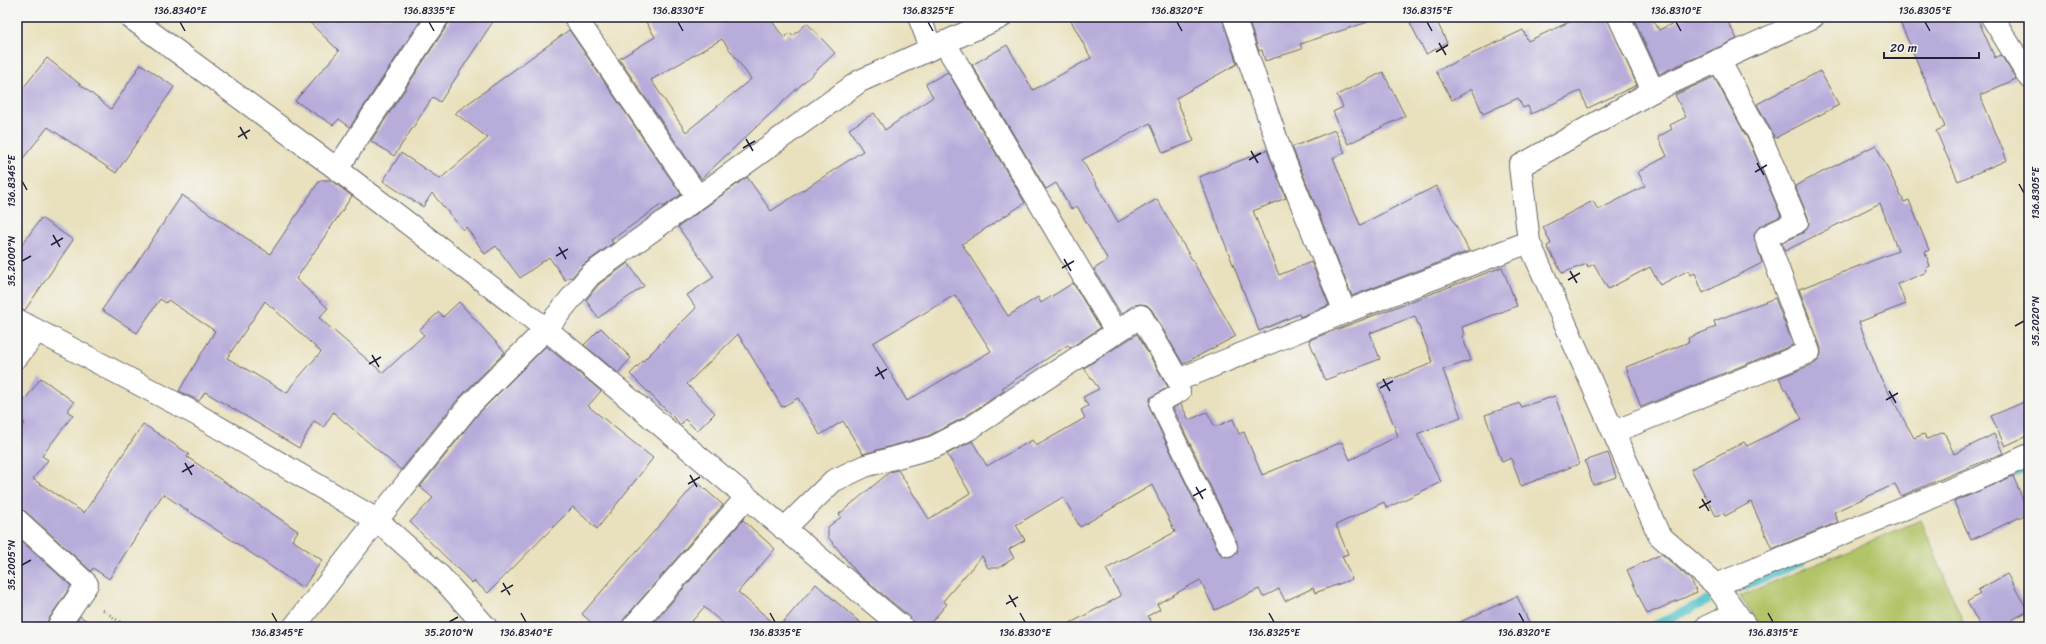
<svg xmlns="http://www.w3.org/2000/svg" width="2046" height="644" viewBox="0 0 2046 644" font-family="Sriracha,sans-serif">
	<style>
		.green { fill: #b2c468; stroke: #6a7352 }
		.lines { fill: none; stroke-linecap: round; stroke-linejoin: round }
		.stream { stroke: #56c3cb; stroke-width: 9 }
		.building { fill: #b7acda; fill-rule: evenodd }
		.service-casing { stroke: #686568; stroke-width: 20 }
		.minor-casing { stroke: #686568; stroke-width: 24 }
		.path { stroke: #686568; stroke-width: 2.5; stroke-dasharray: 1 3; stroke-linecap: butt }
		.service { stroke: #fff; stroke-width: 18 }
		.minor { stroke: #fff; stroke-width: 22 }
		.ticks { fill: none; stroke: #22223b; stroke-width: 1.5 }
		.neatline { fill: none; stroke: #22223b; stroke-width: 1.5 }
		.ticks-label { font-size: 10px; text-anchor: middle; fill: #22223b }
	</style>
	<rect width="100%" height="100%" fill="#f6f6f2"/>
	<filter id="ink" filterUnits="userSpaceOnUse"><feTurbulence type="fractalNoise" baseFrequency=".025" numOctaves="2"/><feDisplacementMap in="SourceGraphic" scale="8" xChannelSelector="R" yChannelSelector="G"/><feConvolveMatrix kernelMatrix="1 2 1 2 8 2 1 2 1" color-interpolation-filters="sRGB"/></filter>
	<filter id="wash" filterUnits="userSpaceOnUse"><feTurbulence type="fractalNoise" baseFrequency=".012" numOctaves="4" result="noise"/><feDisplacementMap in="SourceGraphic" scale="16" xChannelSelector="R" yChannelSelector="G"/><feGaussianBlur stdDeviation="0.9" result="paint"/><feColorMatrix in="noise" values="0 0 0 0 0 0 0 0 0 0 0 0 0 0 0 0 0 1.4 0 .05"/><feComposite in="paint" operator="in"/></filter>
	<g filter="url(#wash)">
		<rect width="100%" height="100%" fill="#e9e1bd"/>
		<polygon class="green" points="1921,520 1965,627 1762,627 1740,596"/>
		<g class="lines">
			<g class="stream">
				<polyline points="2013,474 2029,467"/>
				<polyline points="1734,590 1801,562"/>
				<polyline points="1651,627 1707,601"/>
			</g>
		</g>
		<g id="blocks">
			<g class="building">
				<polygon points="304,17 423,17 350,127 339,119 333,125 295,101 339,51"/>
				<polygon points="450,17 496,17 440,102 433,97 394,156 371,141 448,24"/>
				<path d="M643,17H769L784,38L789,33L793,36L807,23L835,53L701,179L619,59L655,37ZM722,39L751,79L686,132L651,80Z"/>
				<polygon points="1069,17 1222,17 1237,64 1176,98 1194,141 1163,153 1150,123 1082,160 1118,222 1157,199 1236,336 1183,364 1152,310 1147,305 1141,304 1134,305 1121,314 1094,269 1108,260 1077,206 1071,209 1056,183 1046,189 972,65 1007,45 1033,90 1091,58"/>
				<polygon points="1247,17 1368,17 1368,22 1300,44 1302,49 1265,61 1262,50 1259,51"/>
				<polygon points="1407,17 1435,17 1447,43 1426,54"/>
				<polygon points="1580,17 1607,17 1637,85 1588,108 1580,91 1531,114 1528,106 1523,108 1518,98 1483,114 1472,89 1452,100 1436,71 1523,30 1528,41"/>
				<polygon points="1633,17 1652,17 1659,30 1686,17 1725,17 1737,39 1659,74"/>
				<polygon points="1898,17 1977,17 1995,58 2001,55 2016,79 1980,95 2007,160 1958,181 1936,131 1945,127"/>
				<polygon points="569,30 681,194 664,207 662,204 611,240 613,243 583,265 571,278 570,277 565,280 549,257 520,278 496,246 485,254 466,227 463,230 432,193 423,207 383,181 401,153 440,179 488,138 455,113"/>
				<polygon points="47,58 111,109 141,64 174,87 116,173 48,127 17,166 17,96"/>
				<polygon points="1820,71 1839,105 1775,138 1757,104"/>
				<path d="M948,72L1025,203L962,244L1008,316L1038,297L1041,303L1073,283L1100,328L1070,348L1068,345L1002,388L1004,391L963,418L928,436L863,454L843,421L820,435L798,398L782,407L738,334L687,384L715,413L697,431L685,419L681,425L630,374L696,308L687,295L714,277L678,227L747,177L771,211L863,151L849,129L874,113L885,130L933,97L926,84ZM955,295L991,351L907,401L873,343Z"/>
				<polygon points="1383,72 1405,116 1348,144 1333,112 1343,107 1337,95"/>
				<polygon points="1714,77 1750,143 1781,216 1760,226 1754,235 1762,263 1703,293 1695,273 1691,275 1689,270 1660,285 1650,267 1608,289 1594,264 1588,267 1587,264 1562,273 1547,246 1551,244 1543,227 1593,201 1598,210 1645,186 1638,172 1667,156 1658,137 1672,129 1670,125 1686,117 1675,95"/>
				<polygon points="1335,130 1345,153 1333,158 1360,225 1436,186 1469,251 1352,296 1292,147"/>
				<polygon points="1876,145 1904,202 1909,200 1929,250 1925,252 1930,266 1926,268 1927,272 1898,284 1906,304 1859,322 1879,375 1914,438 1924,434 1927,439 1944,432 1954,454 1994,434 2003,453 1901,496 1895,484 1834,512 1838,522 1772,549 1751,502 1725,516 1723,513 1716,516 1691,469 1744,442 1747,446 1802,419 1779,378 1814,364 1819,360 1821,354 1821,348 1799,289 1898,251 1880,203 1785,251 1782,243 1803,233 1809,224 1808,217 1795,186"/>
				<polygon points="1267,150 1286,198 1253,211 1279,275 1311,262 1329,305 1300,317 1299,314 1259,331 1199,177"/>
				<path d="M320,180H330L352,196L296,279L328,308L319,318L383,373L424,335L419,330L439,312L443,317L459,302L505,352L459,398L401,470L333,412L324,427L314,421L299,448L205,392L199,401L179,391L215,331L168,300L166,303L160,299L137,333L102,310L128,272L130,273L182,195L270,254ZM265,301L321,352L292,385L287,393L227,358Z"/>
				<polygon points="41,218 73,240 25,310 17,308 17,252"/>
				<polygon points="628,263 644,286 598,318 586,300 599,284"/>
				<polygon points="1502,267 1517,306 1462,327 1464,335 1462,336 1471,360 1443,370 1461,417 1417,434 1441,482 1387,508 1384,502 1336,525 1348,554 1342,556 1352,579 1315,593 1313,588 1285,601 1279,589 1263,597 1259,589 1215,610 1200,580 1157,604 1160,609 1148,616 1154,627 1063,627 1121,596 1106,569 1175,532 1152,485 1080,527 1063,497 1016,525 1025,540 1009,549 1014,558 998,568 988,568 982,556 943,601 947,604 927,627 914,627 910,617 858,574 828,537 828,527 841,517 839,514 890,472 898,470 929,519 970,493 947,454 972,441 987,466 1032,440 1036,446 1085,418 1081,410 1088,406 1083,397 1099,389 1084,368 1137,334 1168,387 1150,398 1150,409 1219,552 1222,556 1232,557 1237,553 1237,542 1173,408 1181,404 1189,420 1207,412 1215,427 1233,419 1239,434 1244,432 1262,475 1342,442 1350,460 1398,436 1378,384 1433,363 1415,316 1370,333 1380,359 1325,380 1309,340"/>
				<polygon points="1775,298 1793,345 1641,407 1626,367 1689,342 1688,338 1716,327 1714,321"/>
				<polygon points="601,328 631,358 618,373 584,345"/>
				<polygon points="546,346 601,391 588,406 653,458 597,529 573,507 488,593 474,581 472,583 410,522 433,498 420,487 478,414"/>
				<polygon points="41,378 74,402 67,411 73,415 42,456 48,460 33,479 84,513 143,424 189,454 187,457 298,531 292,540 322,560 303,588 163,494 109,579 93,568 91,571 25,511 17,508 17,433 25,423 17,418 17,410"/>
				<polygon points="1555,396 1579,464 1521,486 1511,458 1502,462 1485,415 1520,403 1521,407"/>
				<polygon points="2029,400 2029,435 2005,446 1991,416"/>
				<polygon points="1608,453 1616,477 1593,485 1585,461"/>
				<polygon points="2013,476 2029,513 1971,540 1954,502"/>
				<polygon points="697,482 723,505 624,619 621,627 596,627 582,614"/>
				<polygon points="743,520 775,549 738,592 778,627 727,627 704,607 687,627 650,627"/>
				<polygon points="17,537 71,586 48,620 46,627 17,627"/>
				<polygon points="1662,554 1691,580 1697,592 1647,614 1627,570"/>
				<polygon points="2007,574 2028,611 1999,627 1981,627 1967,602 1980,594 1978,590"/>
				<polygon points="816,584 865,627 779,627"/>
				<polygon points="1517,596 1531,627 1449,627 1500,604"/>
				<polygon points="80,616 95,627 73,627"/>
			</g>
		</g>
	</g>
	<g filter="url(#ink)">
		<use href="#blocks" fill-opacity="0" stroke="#686568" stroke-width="1"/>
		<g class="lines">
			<defs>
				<polyline id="service" points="1178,380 1181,392 1159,404 1228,547"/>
				<g id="minor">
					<polyline points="130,17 337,169 546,329 902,627"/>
					<polyline points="575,17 698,197"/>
					<polyline points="919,17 931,47"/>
					<polyline points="1234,17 1282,155 1345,312"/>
					<polyline points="1619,17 1653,91"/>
					<polyline points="1992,17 2029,77"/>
					<polyline points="944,42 1116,331"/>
					<polyline points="337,169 438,17"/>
					<polyline points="17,320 194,413 377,520 440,576 486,627"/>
					<polyline points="17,357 37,331"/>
					<polyline points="1614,432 1809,352 1766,237 1797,222 1761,138 1719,60"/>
					<polyline points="17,520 87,584 58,627"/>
					<polyline points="784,529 833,481 865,466 934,447 969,429 1141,316 1178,380 1345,312 1529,242"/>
					<polyline points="1716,585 1977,479 2029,455"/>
					<polyline points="294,627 377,520 469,406 546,329 590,275 860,81 1001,17"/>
					<polyline points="633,627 746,498"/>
					<polyline points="1706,627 1736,613"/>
					<polyline points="1746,627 1716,585 1659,535 1529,242 1520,166 1653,91 1813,17"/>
				</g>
			</defs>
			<use href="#service" class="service-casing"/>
			<use href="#minor" class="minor-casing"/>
			<polyline class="path" points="103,610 127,627"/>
			<use href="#service" class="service"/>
			<use href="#minor" class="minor"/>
		</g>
	</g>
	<path class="ticks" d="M180,22L185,31M429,22L434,31M678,22L683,31M928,22L933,31M1177,22L1182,31M1427,22L1432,31M1676,22L1681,31M1925,22L1930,31M1439,43L1446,55M1436,52L1448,45M240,127L247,139M238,137L250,130M746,139L753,151M743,148L755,141M1251,151L1258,163M1249,160L1261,153M1757,163L1764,175M1755,172L1767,165M22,181L27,190M2019,184L2024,193M53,235L60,247M51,245L63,238M559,247L566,259M556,256L568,249M1064,259L1071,271M22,261L31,256M1062,268L1074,261M1570,271L1577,283M1568,280L1580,273M2015,326L2024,321M372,355L379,367M369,364L381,357M877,367L884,379M875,376L887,369M1383,379L1390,391M1380,388L1393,381M1889,391L1896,403M1886,400L1898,393M185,463L192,475M182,472L194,465M690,475L697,487M688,484L700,477M1196,487L1203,499M1193,496L1206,489M1702,499L1709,511M1699,508L1711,501M22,565L31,560M503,583L510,595M501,592L513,585M1009,595L1016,607M1006,604L1018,597M272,613L277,622M521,613L526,622M770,613L775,622M1020,613L1025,622M1269,613L1274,622M1519,613L1524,622M1768,613L1773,622M449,622L458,617"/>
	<rect width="2046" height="644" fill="none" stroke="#f6f6f2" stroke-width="44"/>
	<path d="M1884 52v6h95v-6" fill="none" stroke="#22223b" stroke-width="2"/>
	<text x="1890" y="52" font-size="12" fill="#22223b" stroke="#f6f6f2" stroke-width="3" paint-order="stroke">20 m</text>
	<rect x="22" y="22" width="2002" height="600" class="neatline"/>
	<g class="ticks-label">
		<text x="180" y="14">136.8340°E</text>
		<text x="429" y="14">136.8335°E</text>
		<text x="678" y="14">136.8330°E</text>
		<text x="928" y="14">136.8325°E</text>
		<text x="1177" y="14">136.8320°E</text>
		<text x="1427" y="14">136.8315°E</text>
		<text x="1676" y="14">136.8310°E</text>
		<text x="1925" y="14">136.8305°E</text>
		<text transform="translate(11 181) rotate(-90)" y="4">136.8345°E</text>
		<text transform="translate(2035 193) rotate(-90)" y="4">136.8305°E</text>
		<text transform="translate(11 261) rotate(-90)" y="4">35.2000°N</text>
		<text transform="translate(2035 321) rotate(-90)" y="4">35.2020°N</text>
		<text transform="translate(11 565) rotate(-90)" y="4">35.2005°N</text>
		<text x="277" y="636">136.8345°E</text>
		<text x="449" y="636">35.2010°N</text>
		<text x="526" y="636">136.8340°E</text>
		<text x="775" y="636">136.8335°E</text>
		<text x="1025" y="636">136.8330°E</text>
		<text x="1274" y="636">136.8325°E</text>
		<text x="1524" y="636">136.8320°E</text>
		<text x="1773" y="636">136.8315°E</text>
	</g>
</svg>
